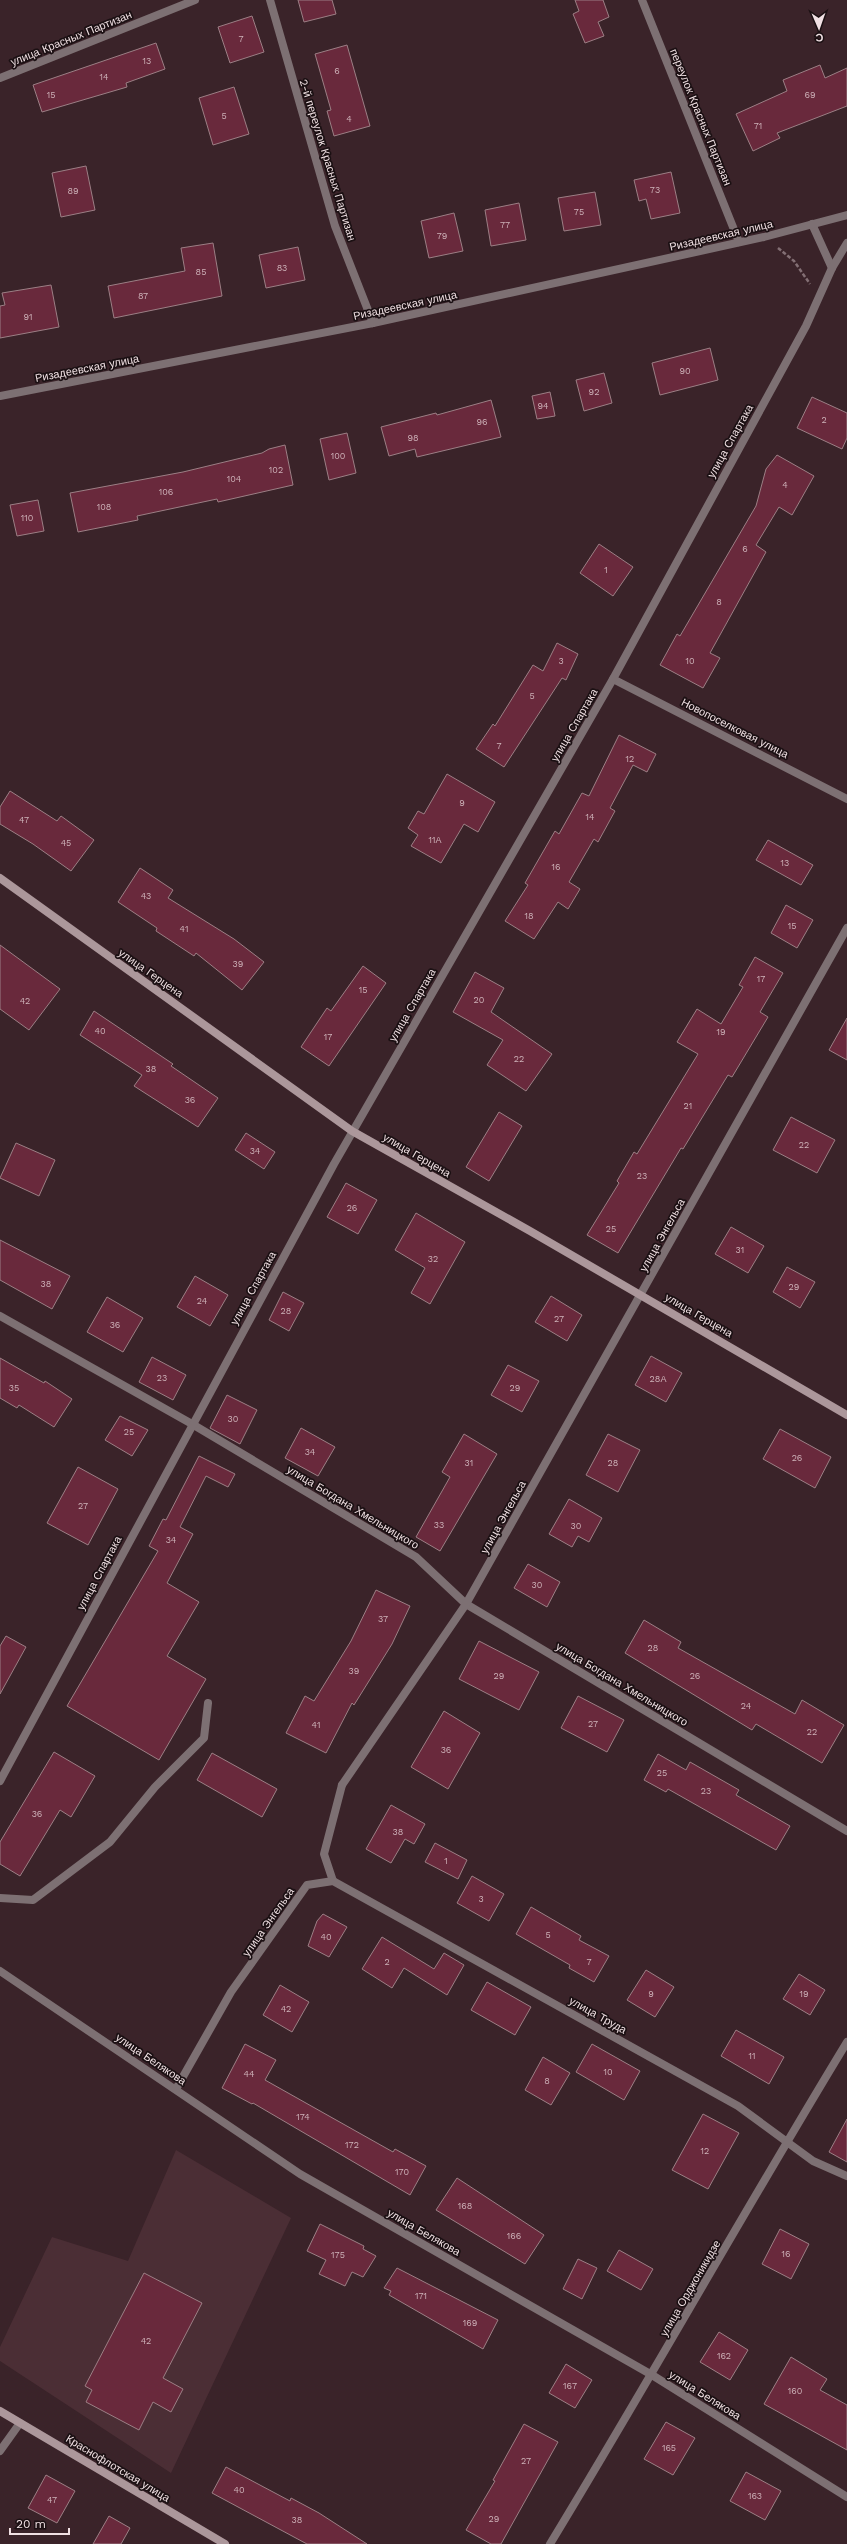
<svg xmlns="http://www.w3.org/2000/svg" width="847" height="2544" viewBox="0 0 847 2544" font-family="'Work Sans',sans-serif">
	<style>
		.built { fill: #4b2e35 }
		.building { fill: #69293c; stroke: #9c7f85 }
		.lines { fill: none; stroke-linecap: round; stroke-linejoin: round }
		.path { stroke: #836f74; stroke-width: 2.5; stroke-dasharray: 4 2; stroke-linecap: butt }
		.lane { stroke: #7d7073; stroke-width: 8 }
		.street { stroke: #7d7073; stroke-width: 8 }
		.secondary { stroke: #ac979b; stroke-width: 8 }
		.labels { text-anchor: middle; stroke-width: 3.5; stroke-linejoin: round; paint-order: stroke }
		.number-label { font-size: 9px; fill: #ceb2b9 }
		.street-label { font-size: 11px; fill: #f0e0e3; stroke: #1b1013 }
	</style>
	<rect width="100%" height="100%" fill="#3a2329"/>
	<polygon class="built" points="176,2150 291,2218 171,2473 0,2361 0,2347 52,2237 128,2261"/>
	<g class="building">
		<polygon points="298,0 332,0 336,14 304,22"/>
		<polygon points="575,0 603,0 609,17 598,22 604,36 585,43 573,14 579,11"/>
		<polygon points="252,16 264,52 230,63 218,27"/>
		<polygon points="156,43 165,69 126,83 127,87 42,112 33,85"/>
		<polygon points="347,45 370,126 334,136 327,111 331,110 315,54"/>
		<polygon points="820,65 825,78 847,68 847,106 777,133 780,138 753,151 736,114 787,91 783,80"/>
		<polygon points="234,87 249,134 213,145 199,98"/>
		<polygon points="86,166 95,210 61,217 52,173"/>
		<polygon points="671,172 680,213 651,219 646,199 639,201 634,180"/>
		<polygon points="595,192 601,225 564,231 558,198"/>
		<polygon points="519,203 526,240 491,246 485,210"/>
		<polygon points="454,213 463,251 429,258 421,221"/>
		<polygon points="213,243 222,296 114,318 108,286 185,271 181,248"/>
		<polygon points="298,247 305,280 266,288 259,255"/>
		<polygon points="51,285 59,327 0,338 0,306 5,305 2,293"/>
		<polygon points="710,348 718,380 660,395 652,363"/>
		<polygon points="604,373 612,403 584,411 576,380"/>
		<polygon points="550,392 555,416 537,419 532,396"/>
		<polygon points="812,397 847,413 847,438 842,449 797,428"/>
		<polygon points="491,400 501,437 417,457 415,449 389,456 381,427 436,413 437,415"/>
		<polygon points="347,433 356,473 329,480 320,439"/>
		<polygon points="285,445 293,485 218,502 217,499 137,516 138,520 78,532 70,493 183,472 262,453 269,449"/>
		<polygon points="777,455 814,476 792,515 779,507 756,545 766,552 710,653 720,658 703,688 660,665 677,634 680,636 756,506 766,469"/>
		<polygon points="38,500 44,531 17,536 10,505"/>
		<polygon points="599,544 633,567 613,596 580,573"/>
		<polygon points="557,643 578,654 566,680 562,678 504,767 476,749 493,724 495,726 533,665 543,671"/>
		<polygon points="619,735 656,754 647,772 633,765 610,808 615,811 598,842 594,839 569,882 580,889 568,909 558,902 534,939 505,921 528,885 525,883 555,831 559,834 582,793 589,796"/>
		<polygon points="447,774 495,802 478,832 464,824 441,863 411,846 418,835 408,828 418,811 424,814"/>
		<polygon points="10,791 57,821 61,816 94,840 71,871 33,844 0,824 0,807"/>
		<polygon points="768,840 813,865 801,885 756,860"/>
		<polygon points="140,868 173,890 168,898 234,939 264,962 242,990 196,953 194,956 156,931 157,928 118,902"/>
		<polygon points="786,905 813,920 797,948 771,933"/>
		<polygon points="0,945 60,989 29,1030 0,1009"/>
		<polygon points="755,957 783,973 760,1012 768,1017 732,1077 728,1075 683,1149 681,1148 618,1253 587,1235 619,1183 617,1181 634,1152 637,1154 698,1054 677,1042 697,1009 721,1024 743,987 739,985"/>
		<polygon points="363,966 386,983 329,1066 301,1047 327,1008 331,1011"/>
		<polygon points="475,972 504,988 491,1012 552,1054 526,1091 487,1065 503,1040 453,1012"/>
		<polygon points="94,1011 173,1064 171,1066 218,1098 198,1127 134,1086 142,1075 80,1035"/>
		<polygon points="847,1018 847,1060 829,1050"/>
		<polygon points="499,1112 522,1126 489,1181 466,1167"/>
		<polygon points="791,1117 835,1140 817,1173 773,1150"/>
		<polygon points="246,1133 275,1152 264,1169 235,1150"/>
		<polygon points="16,1143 55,1160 39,1196 0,1178"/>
		<polygon points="346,1183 377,1200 358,1234 327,1217"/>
		<polygon points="416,1213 465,1242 430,1304 411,1293 425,1268 395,1250"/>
		<polygon points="731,1227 764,1246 748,1273 715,1254"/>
		<polygon points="0,1240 70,1276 52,1309 0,1280"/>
		<polygon points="787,1267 815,1282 800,1308 773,1292"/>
		<polygon points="195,1276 228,1295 210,1326 177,1307"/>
		<polygon points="283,1292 304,1303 289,1331 269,1320"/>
		<polygon points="551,1296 582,1315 567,1341 535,1322"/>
		<polygon points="107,1297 143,1318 123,1352 87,1332"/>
		<polygon points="651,1356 682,1373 666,1402 635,1385"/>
		<polygon points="152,1357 186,1375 173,1400 139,1382"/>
		<polygon points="0,1358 44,1383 45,1381 72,1399 54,1427 19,1405 17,1408 0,1398"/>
		<polygon points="508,1365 539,1381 522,1412 491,1395"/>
		<polygon points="227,1395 257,1410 240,1444 210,1428"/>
		<polygon points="120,1416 148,1430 132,1456 105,1440"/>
		<polygon points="301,1428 335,1447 318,1476 285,1458"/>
		<polygon points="780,1429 831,1457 815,1488 763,1459"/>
		<polygon points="464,1434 497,1454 440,1551 416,1537 450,1477 442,1472"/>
		<polygon points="608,1434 640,1450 618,1492 586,1475"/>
		<polygon points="199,1456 235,1474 228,1487 206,1476 180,1527 193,1534 167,1583 199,1602 167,1656 206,1679 159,1760 67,1706 158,1551 149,1546 163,1519 166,1520"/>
		<polygon points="78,1467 118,1489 88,1545 47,1523"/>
		<polygon points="569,1499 602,1518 589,1542 578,1536 572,1547 549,1534"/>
		<polygon points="528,1564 560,1582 547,1607 514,1588"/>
		<polygon points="376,1590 410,1606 392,1644 354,1705 352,1703 326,1753 286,1733 305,1696 314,1701 351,1641"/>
		<polygon points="644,1620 681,1642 678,1648 795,1714 802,1700 844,1725 822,1763 756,1724 752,1730 625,1653"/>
		<polygon points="6,1636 26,1647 0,1694 0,1646"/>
		<polygon points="479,1641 539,1672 519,1710 459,1679"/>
		<polygon points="578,1696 624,1720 607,1752 561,1728"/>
		<polygon points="444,1711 480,1733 448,1789 411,1767"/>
		<polygon points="54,1752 95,1776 71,1817 60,1810 20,1876 0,1864 0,1842"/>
		<polygon points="212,1753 277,1789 262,1817 197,1780"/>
		<polygon points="658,1754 686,1770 690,1762 739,1790 736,1795 790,1826 776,1850 668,1789 666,1792 644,1780"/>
		<polygon points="391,1805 425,1824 414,1844 405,1839 391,1863 366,1849"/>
		<polygon points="435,1843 467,1860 458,1879 425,1862"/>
		<polygon points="472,1876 504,1894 489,1921 457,1903"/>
		<polygon points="531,1907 581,1936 579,1940 609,1956 594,1982 569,1968 570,1965 516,1934"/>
		<polygon points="323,1914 347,1927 329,1957 308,1946 317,1921"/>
		<polygon points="382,1937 434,1969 444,1953 464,1965 447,1995 404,1968 392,1988 362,1969"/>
		<polygon points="646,1970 674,1987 655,2017 627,2000"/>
		<polygon points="799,1974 825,1990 810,2015 783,1999"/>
		<polygon points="487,1982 531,2007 515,2035 471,2010"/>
		<polygon points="280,1985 309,2002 292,2032 263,2015"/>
		<polygon points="736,2030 784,2057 769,2084 721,2056"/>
		<polygon points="245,2044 276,2060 265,2080 393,2152 395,2149 426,2166 410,2195 253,2103 252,2104 222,2088"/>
		<polygon points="592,2044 640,2071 624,2100 576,2072"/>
		<polygon points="543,2057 570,2073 551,2105 525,2090"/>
		<polygon points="703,2114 739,2133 708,2189 672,2170"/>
		<polygon points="847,2119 847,2162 829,2152"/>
		<polygon points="457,2178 544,2235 525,2264 436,2210"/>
		<polygon points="320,2224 364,2246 363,2249 376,2256 363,2277 352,2272 345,2286 319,2274 326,2260 307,2251"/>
		<polygon points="780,2229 809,2244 791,2279 762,2264"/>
		<polygon points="619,2250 653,2269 641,2290 607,2271"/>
		<polygon points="578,2259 597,2268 582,2299 563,2289"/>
		<polygon points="397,2268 498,2320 483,2349 389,2295 391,2291 384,2288"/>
		<polygon points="144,2273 202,2303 163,2378 183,2389 171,2412 153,2402 139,2430 86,2402 92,2390 85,2386"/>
		<polygon points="719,2332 748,2350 730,2380 700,2362"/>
		<polygon points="791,2357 827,2379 820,2390 847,2405 847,2450 764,2404"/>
		<polygon points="566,2364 592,2380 575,2408 549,2393"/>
		<polygon points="666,2422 695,2438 673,2475 644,2459"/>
		<polygon points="524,2424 558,2442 501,2544 491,2544 466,2530 495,2481 493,2480"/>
		<polygon points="226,2467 290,2501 291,2498 319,2513 367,2544 307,2544 212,2493"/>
		<polygon points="746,2472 781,2491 765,2520 730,2501"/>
		<polygon points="46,2475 75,2491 57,2523 28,2508"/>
		<polygon points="109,2516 130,2528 121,2544 93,2544"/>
	</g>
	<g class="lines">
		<polyline class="path" points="778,248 794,261 810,284"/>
		<g class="lane">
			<polyline points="333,1881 324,1854 342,1785"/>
			<polyline points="0,1898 33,1900 110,1842 155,1787 204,1738 208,1703"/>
			<polyline points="0,2451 20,2423"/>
		</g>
		<g class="street">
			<polyline points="270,0 335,226 373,323"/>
			<polyline points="642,0 739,242"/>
			<polyline points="0,78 195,0"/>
			<polyline points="812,224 832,268"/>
			<polyline points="0,396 373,323 764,237 847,215"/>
			<polyline points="613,679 847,799"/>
			<polyline points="0,1316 192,1424 416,1557 466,1604 847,1831"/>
			<polyline points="0,1781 334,1164 613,679 806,326 832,268 847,243"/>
			<polyline points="342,1785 466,1604 847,928"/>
			<polyline points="0,1971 300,2174 652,2375 847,2497"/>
			<polyline points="176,2089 231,1992 307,1885 333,1881 738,2106 813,2161 847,2176"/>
			<path d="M550,2544C651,2378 746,2208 847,2042"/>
		</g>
		<g class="secondary">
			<polyline points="0,878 352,1131 530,1231 847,1415"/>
			<polyline points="0,2411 225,2544"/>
		</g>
	</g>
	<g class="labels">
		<g class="number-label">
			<text x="241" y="42">7</text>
			<text x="147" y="64">13</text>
			<text x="337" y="74">6</text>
			<text x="104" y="80">14</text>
			<text x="51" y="98">15</text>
			<text x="810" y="98">69</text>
			<text x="224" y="119">5</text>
			<text x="349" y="122">4</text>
			<text x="758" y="129">71</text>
			<text x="655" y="193">73</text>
			<text x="73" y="194">89</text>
			<text x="579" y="215">75</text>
			<text x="505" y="228">77</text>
			<text x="442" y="239">79</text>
			<text x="282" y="271">83</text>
			<text x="201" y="275">85</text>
			<text x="143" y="299">87</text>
			<text x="28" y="320">91</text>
			<text x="685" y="374">90</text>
			<text x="594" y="395">92</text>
			<text x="543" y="409">94</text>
			<text x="824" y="423">2</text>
			<text x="482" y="425">96</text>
			<text x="413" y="441">98</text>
			<text x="338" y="459">100</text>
			<text x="276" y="473">102</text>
			<text x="234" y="482">104</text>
			<text x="785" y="488">4</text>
			<text x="166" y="495">106</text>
			<text x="104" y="510">108</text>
			<text x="27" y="521">110</text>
			<text x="745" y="552">6</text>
			<text x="606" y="573">1</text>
			<text x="719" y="605">8</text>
			<text x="561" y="664">3</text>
			<text x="690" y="664">10</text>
			<text x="532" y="699">5</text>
			<text x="499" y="749">7</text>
			<text x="630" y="762">12</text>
			<text x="462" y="806">9</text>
			<text x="590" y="820">14</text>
			<text x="24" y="823">47</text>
			<text x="435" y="843">11А</text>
			<text x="66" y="846">45</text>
			<text x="785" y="866">13</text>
			<text x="556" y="870">16</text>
			<text x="146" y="899">43</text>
			<text x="529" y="919">18</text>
			<text x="792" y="929">15</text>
			<text x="184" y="932">41</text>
			<text x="238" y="967">39</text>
			<text x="761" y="982">17</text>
			<text x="363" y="993">15</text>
			<text x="479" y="1003">20</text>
			<text x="25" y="1004">42</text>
			<text x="100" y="1034">40</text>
			<text x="721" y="1035">19</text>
			<text x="328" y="1040">17</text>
			<text x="519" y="1062">22</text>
			<text x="151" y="1072">38</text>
			<text x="190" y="1103">36</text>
			<text x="688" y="1109">21</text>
			<text x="804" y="1148">22</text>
			<text x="255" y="1154">34</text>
			<text x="642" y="1179">23</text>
			<text x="352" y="1211">26</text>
			<text x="611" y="1232">25</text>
			<text x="740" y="1253">31</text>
			<text x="433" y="1262">32</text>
			<text x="46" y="1287">38</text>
			<text x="794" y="1290">29</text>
			<text x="202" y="1304">24</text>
			<text x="286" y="1314">28</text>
			<text x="559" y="1322">27</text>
			<text x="115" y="1328">36</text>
			<text x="162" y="1381">23</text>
			<text x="658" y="1382">28А</text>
			<text x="14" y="1391">35</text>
			<text x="515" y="1391">29</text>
			<text x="233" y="1422">30</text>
			<text x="129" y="1435">25</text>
			<text x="310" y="1455">34</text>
			<text x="797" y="1461">26</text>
			<text x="469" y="1466">31</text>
			<text x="613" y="1466">28</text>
			<text x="83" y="1509">27</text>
			<text x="439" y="1528">33</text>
			<text x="576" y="1529">30</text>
			<text x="171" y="1543">34</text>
			<text x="537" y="1588">30</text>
			<text x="383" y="1622">37</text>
			<text x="653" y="1651">28</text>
			<text x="354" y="1674">39</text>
			<text x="499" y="1679">29</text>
			<text x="695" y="1679">26</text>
			<text x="746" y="1709">24</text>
			<text x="593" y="1727">27</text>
			<text x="316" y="1728">41</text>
			<text x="812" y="1735">22</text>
			<text x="446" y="1753">36</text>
			<text x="662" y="1776">25</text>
			<text x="706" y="1794">23</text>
			<text x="37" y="1817">36</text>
			<text x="398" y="1835">38</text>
			<text x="446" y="1864">1</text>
			<text x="481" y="1902">3</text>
			<text x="548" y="1938">5</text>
			<text x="326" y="1940">40</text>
			<text x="387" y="1965">2</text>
			<text x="589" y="1965">7</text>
			<text x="651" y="1997">9</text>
			<text x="804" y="1997">19</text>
			<text x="286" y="2012">42</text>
			<text x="752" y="2059">11</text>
			<text x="608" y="2075">10</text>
			<text x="249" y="2077">44</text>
			<text x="547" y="2084">8</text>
			<text x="303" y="2120">174</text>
			<text x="352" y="2148">172</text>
			<text x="705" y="2154">12</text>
			<text x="402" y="2175">170</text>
			<text x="465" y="2209">168</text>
			<text x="514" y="2239">166</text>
			<text x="786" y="2257">16</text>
			<text x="338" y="2258">175</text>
			<text x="421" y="2299">171</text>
			<text x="470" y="2326">169</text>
			<text x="146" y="2344">42</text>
			<text x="724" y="2359">162</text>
			<text x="570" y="2389">167</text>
			<text x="795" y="2394">160</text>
			<text x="669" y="2451">165</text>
			<text x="526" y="2464">27</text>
			<text x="239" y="2493">40</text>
			<text x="755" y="2499">163</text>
			<text x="52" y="2503">47</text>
			<text x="494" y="2522">29</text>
			<text x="297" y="2523">38</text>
		</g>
		<g class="street-label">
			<text transform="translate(71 38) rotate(-22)" y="4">улица Красных Партизан</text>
			<text transform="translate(701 117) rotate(68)" y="4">переулок Красных Партизан</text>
			<text transform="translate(328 160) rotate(73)" y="4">2-й переулок Красных Партизан</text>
			<text transform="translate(721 235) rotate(-13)" y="4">Ризадеевская улица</text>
			<text transform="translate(405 305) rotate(-12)" y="4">Ризадеевская улица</text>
			<text transform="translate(87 368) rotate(-11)" y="4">Ризадеевская улица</text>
			<text transform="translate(730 441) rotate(-61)" y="4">улица Спартака</text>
			<text transform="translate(574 725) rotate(-60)" y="4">улица Спартака</text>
			<text transform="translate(735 728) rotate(27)" y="4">Новопоселковая улица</text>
			<text transform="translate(151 973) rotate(35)" y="4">улица Герцена</text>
			<text transform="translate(412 1005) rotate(-60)" y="4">улица Спартака</text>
			<text transform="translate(417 1155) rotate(30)" y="4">улица Герцена</text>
			<text transform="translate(662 1235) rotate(-61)" y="4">улица Энгельса</text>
			<text transform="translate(253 1288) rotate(-61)" y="4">улица Спартака</text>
			<text transform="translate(699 1315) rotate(30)" y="4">улица Герцена</text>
			<text transform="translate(353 1507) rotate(31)" y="4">улица Богдана Хмельницкого</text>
			<text transform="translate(503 1517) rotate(-61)" y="4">улица Энгельса</text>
			<text transform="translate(99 1573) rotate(-62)" y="4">улица Спартака</text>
			<text transform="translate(622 1684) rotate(31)" y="4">улица Богдана Хмельницкого</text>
			<text transform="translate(268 1922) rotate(-55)" y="4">улица Энгельса</text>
			<text transform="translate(598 2015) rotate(29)" y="4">улица Труда</text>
			<text transform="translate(151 2059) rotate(34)" y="4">улица Белякова</text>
			<text transform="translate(424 2232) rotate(30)" y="4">улица Белякова</text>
			<text transform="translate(690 2288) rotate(-60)" y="4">улица Орджоникидзе</text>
			<text transform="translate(705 2395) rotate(32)" y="4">улица Белякова</text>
			<text transform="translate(118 2468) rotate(31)" y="4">Краснофлотская улица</text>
		</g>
	</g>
	<g transform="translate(819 28) rotate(178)" stroke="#1b1013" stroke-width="3" paint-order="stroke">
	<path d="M0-3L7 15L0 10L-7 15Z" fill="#f0e0e3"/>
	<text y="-6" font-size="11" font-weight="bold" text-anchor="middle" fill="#f0e0e3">С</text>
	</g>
	<path d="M10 2528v6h59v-6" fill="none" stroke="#f0e0e3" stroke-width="2"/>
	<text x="16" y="2528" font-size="12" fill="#f0e0e3" stroke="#1b1013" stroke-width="3" paint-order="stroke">20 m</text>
</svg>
